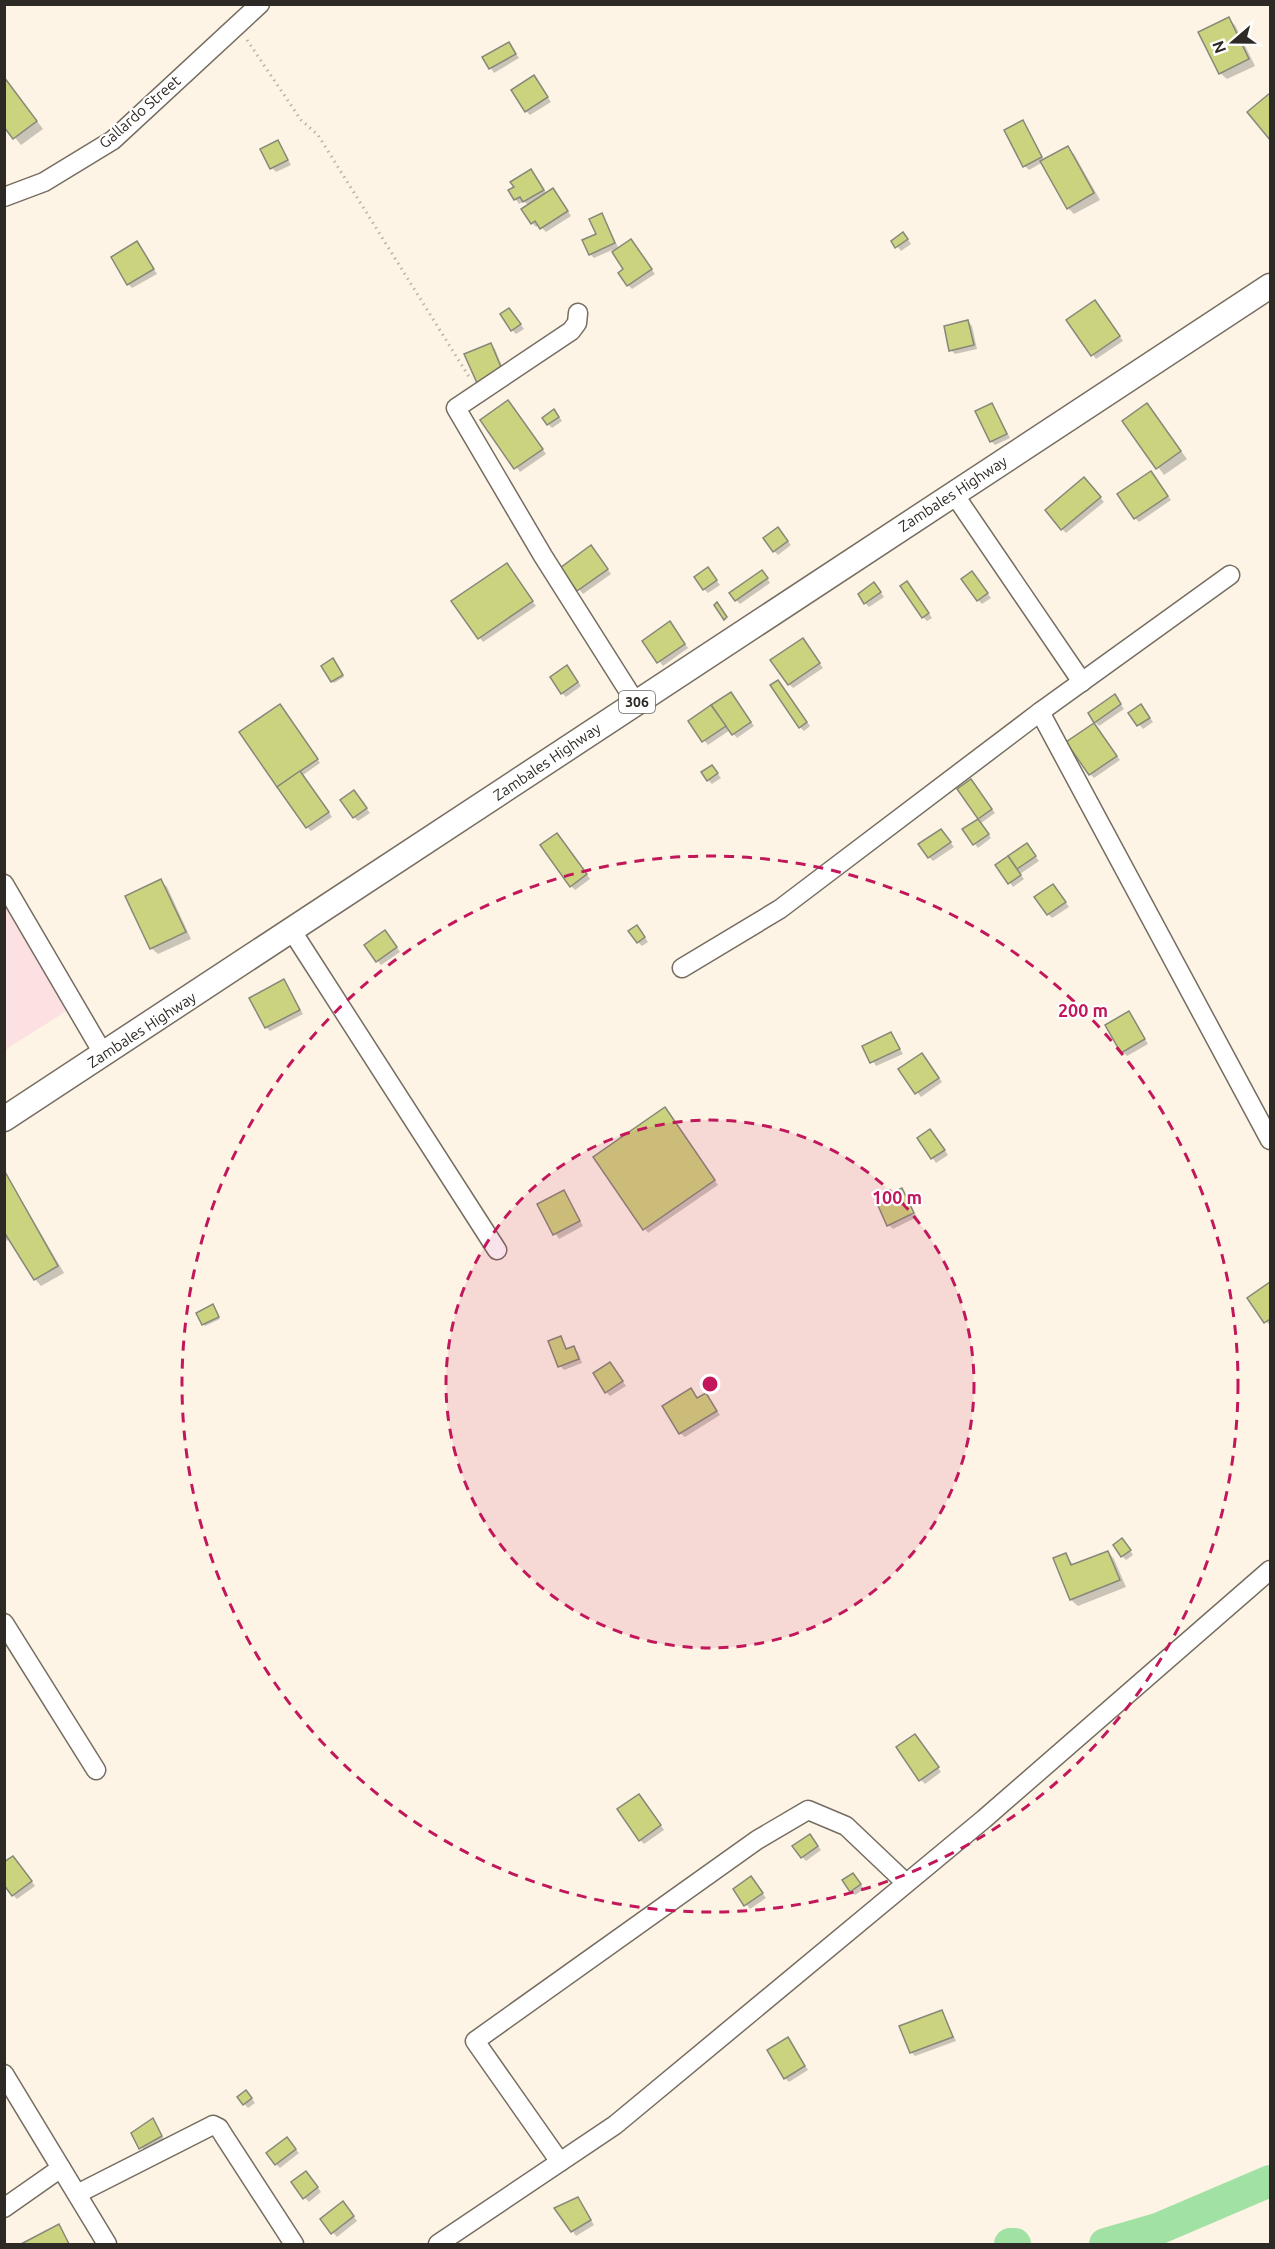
<svg xmlns="http://www.w3.org/2000/svg" width="1275" height="2249" viewBox="0 0 1275 2249" font-family="Ubuntu,sans-serif">
	<style>
		.green { fill: #fce0e2 }
		.shadow { fill: #0003 }
		.lines { fill: none; stroke-linecap: round; stroke-linejoin: round }
		.river { stroke: #a1e1a3; stroke-width: 32 }
		.building { fill: #ccd37f; stroke: #868879; stroke-width: 1.5 }
		.minor-casing { stroke: #766d61; stroke-width: 21 }
		.major-casing { stroke: #766d61; stroke-width: 27 }
		.path { stroke: #bcb4a9; stroke-width: 3; stroke-dasharray: 1.5 4.5; stroke-linecap: butt }
		.minor { stroke: #fff; stroke-width: 18 }
		.major { stroke: #fff; stroke-width: 24 }
		.ring { fill: none; stroke: #c2185b; stroke-width: 3; stroke-dasharray: 10 8 }
		.labels { text-anchor: middle; stroke-width: 4.5; stroke-linejoin: round; paint-order: stroke }
		.shield { fill: #fff; stroke: #6c6966; stroke-width: 1.5 }
		.shield-label { font-size: 14px; font-weight: bold; fill: #2d2924 }
		.street-label { font-size: 15px; fill: #2d2924; stroke: #fff }
		.centre { fill: #c2185b; stroke: #fff; stroke-width: 3 }
		.ring-label { font-size: 18px; text-anchor: middle; font-weight: bold; fill: #c2185b; stroke: #fff; stroke-width: 4.5; stroke-linejoin: round; paint-order: stroke }
	</style>
	<rect width="100%" height="100%" fill="#fdf4e5"/>
	<polygon class="green" points="4,869 82,1001 5,1050 4,1050"/>
	<g class="shadow">
		<polygon points="1228,19 1235,25 1255,66 1227,79 1220,73"/>
		<polygon points="509,44 519,58 494,73 484,58"/>
		<polygon points="4,77 43,129 21,145 4,124"/>
		<polygon points="534,77 551,102 530,115 526,111"/>
		<polygon points="1269,95 1270,96 1270,138 1249,112"/>
		<polygon points="1023,122 1044,160 1067,148 1074,154 1100,200 1074,214 1068,208 1043,162 1029,170 1025,166"/>
		<polygon points="278,142 291,165 276,172 272,168"/>
		<polygon points="531,171 547,194 557,194 571,216 546,232 539,225 536,227 532,223 529,206 524,201 519,204 510,191"/>
		<polygon points="602,215 619,249 631,241 655,274 632,289 628,285 625,269 612,250 594,258 590,254"/>
		<polygon points="907,238 911,244 901,251 893,241"/>
		<polygon points="137,243 157,274 132,288 128,284"/>
		<polygon points="1099,306 1123,341 1096,359 1068,320"/>
		<polygon points="513,314 524,329 516,334 512,330"/>
		<polygon points="968,322 972,326 977,349 955,354 951,350"/>
		<polygon points="491,345 495,349 506,376 466,355"/>
		<polygon points="508,402 546,454 520,472 482,420"/>
		<polygon points="992,404 1010,438 995,445 991,441"/>
		<polygon points="1147,405 1187,459 1164,475 1124,421"/>
		<polygon points="558,415 562,421 552,428 548,424"/>
		<polygon points="1154,477 1171,500 1139,522 1135,518"/>
		<polygon points="1088,483 1104,502 1066,533 1062,529"/>
		<polygon points="778,529 791,545 778,555 774,551"/>
		<polygon points="595,551 611,574 583,594 562,568"/>
		<polygon points="510,569 536,606 483,642 454,601"/>
		<polygon points="711,573 720,585 708,593 704,589"/>
		<polygon points="766,576 770,583 740,604 736,600"/>
		<polygon points="976,577 991,598 982,604 978,600"/>
		<polygon points="911,587 932,618 927,621 923,617"/>
		<polygon points="878,588 884,597 869,607 865,603"/>
		<polygon points="673,627 688,648 663,666 644,641"/>
		<polygon points="806,644 823,668 793,688 789,684"/>
		<polygon points="335,661 344,677 334,683 332,681"/>
		<polygon points="571,671 581,686 566,697 562,693"/>
		<polygon points="778,682 810,726 804,731 800,727"/>
		<polygon points="734,698 754,726 737,738 730,730 708,745 690,722"/>
		<polygon points="1118,700 1124,709 1099,726 1095,722"/>
		<polygon points="283,710 320,763 303,775 332,817 311,831 307,827"/>
		<polygon points="1144,710 1153,722 1143,729 1130,713"/>
		<polygon points="1098,729 1120,760 1094,778 1090,774"/>
		<polygon points="716,771 721,778 712,784 708,780"/>
		<polygon points="971,781 995,813 981,823 991,838 978,848 964,830 980,819 959,789"/>
		<polygon points="354,792 370,813 358,821 354,817"/>
		<polygon points="557,834 590,879 575,890 571,886"/>
		<polygon points="945,835 954,847 933,861 929,857"/>
		<polygon points="1027,845 1039,861 1020,874 1024,879 1013,887 997,865"/>
		<polygon points="161,881 167,887 191,939 158,954 151,948"/>
		<polygon points="1057,890 1069,907 1052,918 1048,914"/>
		<polygon points="641,931 648,942 642,946 638,942"/>
		<polygon points="389,936 400,952 381,965 366,945"/>
		<polygon points="283,981 303,1014 270,1031 266,1027"/>
		<polygon points="1129,1013 1148,1044 1127,1056 1123,1052"/>
		<polygon points="891,1034 903,1054 876,1066 864,1047"/>
		<polygon points="926,1059 942,1082 921,1097 900,1069"/>
		<polygon points="669,1113 718,1185 648,1233 595,1158"/>
		<polygon points="934,1135 948,1155 936,1163 919,1139"/>
		<polygon points="4,1170 64,1273 41,1286 35,1279 12,1238 4,1242"/>
		<polygon points="902,1190 917,1217 893,1229 889,1225"/>
		<polygon points="563,1192 583,1226 559,1239 539,1205"/>
		<polygon points="1270,1284 1270,1326 1249,1298"/>
		<polygon points="214,1308 220,1319 205,1326 198,1314"/>
		<polygon points="561,1338 568,1350 574,1348 578,1352 582,1363 564,1370 560,1366"/>
		<polygon points="614,1368 626,1386 610,1396 606,1392"/>
		<polygon points="691,1390 698,1400 706,1395 720,1415 685,1437 680,1433"/>
		<polygon points="1126,1544 1133,1555 1126,1560 1122,1556"/>
		<polygon points="1108,1552 1114,1559 1126,1587 1078,1606 1071,1600 1055,1559 1066,1555 1074,1566"/>
		<polygon points="919,1740 941,1772 925,1784 921,1780"/>
		<polygon points="639,1796 664,1830 644,1844 640,1840"/>
		<polygon points="814,1840 821,1850 806,1861 802,1857"/>
		<polygon points="17,1862 35,1886 17,1899 13,1895"/>
		<polygon points="751,1878 766,1898 750,1909 735,1889"/>
		<polygon points="857,1879 864,1889 855,1895 851,1891"/>
		<polygon points="942,2011 956,2041 915,2056 911,2052"/>
		<polygon points="788,2039 808,2070 789,2082 785,2078"/>
		<polygon points="250,2096 255,2103 248,2108 239,2098"/>
		<polygon points="153,2120 165,2141 145,2152 133,2133"/>
		<polygon points="290,2143 299,2153 280,2168 276,2164"/>
		<polygon points="310,2177 321,2192 309,2202 305,2198"/>
		<polygon points="578,2198 594,2225 576,2236 556,2208"/>
		<polygon points="347,2207 357,2221 337,2237 322,2219"/>
		<polygon points="58,2226 70,2244 24,2244"/>
	</g>
	<g class="lines">
		<g class="river">
			<polyline points="1010,2244 1015,2244"/>
			<polyline points="1105,2244 1160,2228 1270,2181"/>
		</g>
	</g>
	<g class="building">
		<polygon points="1229,17 1249,59 1219,74 1198,32"/>
		<polygon points="509,42 516,54 489,69 482,57"/>
		<polygon points="534,75 548,97 525,112 511,90"/>
		<polygon points="4,77 37,121 13,139 4,127"/>
		<polygon points="1270,93 1270,140 1247,112"/>
		<polygon points="1023,120 1042,157 1023,167 1004,130"/>
		<polygon points="278,140 288,160 270,169 260,149"/>
		<polygon points="1068,146 1094,193 1067,209 1040,161"/>
		<polygon points="531,169 544,190 523,202 520,197 514,200 508,190 514,187 510,182"/>
		<polygon points="553,188 568,211 540,229 535,221 531,224 521,209"/>
		<polygon points="602,213 615,243 589,255 582,240 596,234 589,219"/>
		<polygon points="903,232 908,239 895,248 891,241"/>
		<polygon points="631,239 652,269 627,286 618,273 623,269 612,252"/>
		<polygon points="137,241 154,269 127,285 111,257"/>
		<polygon points="1095,300 1120,336 1091,356 1066,320"/>
		<polygon points="509,308 521,324 511,331 500,314"/>
		<polygon points="968,320 974,345 949,351 944,326"/>
		<polygon points="491,343 503,372 477,383 464,354"/>
		<polygon points="508,400 543,449 514,469 480,420"/>
		<polygon points="992,403 1007,434 990,442 975,411"/>
		<polygon points="1147,403 1181,451 1156,469 1122,421"/>
		<polygon points="554,409 559,417 547,425 542,418"/>
		<polygon points="1151,471 1168,496 1134,519 1117,494"/>
		<polygon points="1084,477 1101,497 1061,530 1045,510"/>
		<polygon points="778,527 788,541 773,552 763,538"/>
		<polygon points="591,545 608,569 577,591 560,568"/>
		<polygon points="507,563 533,601 478,639 451,601"/>
		<polygon points="708,567 717,580 703,590 694,577"/>
		<polygon points="762,570 768,578 735,601 729,593"/>
		<polygon points="972,571 988,593 977,601 961,579"/>
		<polygon points="907,581 929,613 922,618 900,586"/>
		<polygon points="874,582 881,592 864,604 858,594"/>
		<polygon points="717,602 727,617 724,620 714,605"/>
		<polygon points="670,621 685,644 657,663 642,641"/>
		<polygon points="803,638 820,663 788,685 770,660"/>
		<polygon points="333,658 343,675 331,682 321,666"/>
		<polygon points="567,665 578,682 561,694 550,677"/>
		<polygon points="778,680 807,722 799,728 770,685"/>
		<polygon points="731,692 751,722 732,735 711,705"/>
		<polygon points="1115,694 1121,704 1094,723 1088,713"/>
		<polygon points="280,704 318,759 277,787 239,732"/>
		<polygon points="1141,704 1150,718 1137,726 1128,713"/>
		<polygon points="711,705 726,726 702,742 688,721"/>
		<polygon points="1094,723 1117,756 1089,775 1066,742"/>
		<polygon points="712,765 718,773 707,781 701,772"/>
		<polygon points="300,771 329,812 306,828 277,787"/>
		<polygon points="971,779 992,809 978,819 957,789"/>
		<polygon points="354,790 367,808 353,818 340,800"/>
		<polygon points="978,819 989,834 973,845 962,829"/>
		<polygon points="941,829 951,842 928,858 918,844"/>
		<polygon points="557,833 587,874 570,887 540,845"/>
		<polygon points="1027,843 1036,856 1017,869 1008,856"/>
		<polygon points="1008,856 1021,875 1008,884 995,865"/>
		<polygon points="161,879 186,932 150,949 125,896"/>
		<polygon points="1053,884 1066,902 1047,915 1034,897"/>
		<polygon points="637,925 645,937 637,943 628,931"/>
		<polygon points="385,930 397,947 376,962 364,945"/>
		<polygon points="284,979 300,1010 265,1028 249,998"/>
		<polygon points="1129,1011 1145,1039 1121,1053 1105,1025"/>
		<polygon points="891,1032 900,1049 870,1063 862,1046"/>
		<polygon points="922,1053 939,1078 915,1094 898,1069"/>
		<polygon points="665,1107 715,1180 643,1230 593,1157"/>
		<polygon points="930,1129 945,1150 931,1159 917,1138"/>
		<polygon points="4,1170 58,1266 34,1280 4,1232"/>
		<polygon points="902,1188 914,1213 887,1226 876,1201"/>
		<polygon points="564,1190 580,1221 553,1235 537,1204"/>
		<polygon points="1270,1282 1270,1319 1264,1323 1247,1298"/>
		<polygon points="213,1304 219,1317 202,1325 196,1313"/>
		<polygon points="561,1336 566,1349 574,1346 579,1359 558,1367 548,1341"/>
		<polygon points="610,1362 623,1381 605,1393 593,1373"/>
		<polygon points="691,1388 697,1398 706,1393 717,1411 679,1434 662,1406"/>
		<polygon points="1122,1538 1131,1550 1121,1557 1113,1545"/>
		<polygon points="1108,1551 1120,1580 1070,1600 1053,1558 1066,1553 1071,1565"/>
		<polygon points="915,1734 939,1767 919,1781 896,1747"/>
		<polygon points="639,1794 661,1825 639,1841 617,1809"/>
		<polygon points="810,1834 818,1846 801,1858 792,1846"/>
		<polygon points="13,1856 32,1881 12,1896 4,1885 4,1862"/>
		<polygon points="853,1873 861,1884 850,1892 842,1880"/>
		<polygon points="751,1876 763,1893 744,1906 733,1889"/>
		<polygon points="942,2010 953,2037 910,2053 899,2026"/>
		<polygon points="788,2037 805,2066 784,2079 767,2050"/>
		<polygon points="246,2090 252,2098 243,2105 237,2097"/>
		<polygon points="153,2118 162,2136 139,2149 131,2133"/>
		<polygon points="287,2137 296,2149 275,2165 266,2153"/>
		<polygon points="306,2171 318,2187 303,2199 291,2182"/>
		<polygon points="578,2197 591,2220 571,2232 554,2208"/>
		<polygon points="343,2201 354,2216 331,2234 320,2219"/>
		<polygon points="59,2224 69,2244 21,2244"/>
	</g>
	<g class="lines">
		<defs>
			<g id="minor">
				<polyline points="4,197 44,182 113,140 260,4"/>
				<polyline points="578,313 577,323 571,331 456,408 543,556 636,703"/>
				<polyline points="954,494 1082,682"/>
				<polyline points="1040,712 1270,1140"/>
				<polyline points="4,884 104,1055"/>
				<polyline points="292,931 497,1250"/>
				<polyline points="682,968 780,909 1040,712 1230,575"/>
				<polyline points="4,1623 96,1770"/>
				<polyline points="4,2074 107,2244"/>
				<polyline points="560,2162 475,2041 757,1840 808,1810 846,1826 906,1883"/>
				<polyline points="77,2194 213,2125 219,2128 224,2136 294,2244"/>
				<polyline points="4,2208 61,2168"/>
				<polyline points="438,2244 615,2125 984,1819 1270,1570"/>
			</g>
			<polyline id="major" points="4,1119 1270,286"/>
		</defs>
		<use href="#minor" class="minor-casing"/>
		<use href="#major" class="major-casing"/>
		<polyline class="path" points="247,40 301,120 318,135 471,380"/>
		<use href="#minor" class="minor"/>
		<use href="#major" class="major"/>
	</g>
	<circle cx="710" cy="1384" r="264" fill="#c2185b" fill-opacity=".12"/>
	<g class="ring">
		<circle cx="710" cy="1384" r="264"/>
		<circle cx="710" cy="1384" r="528"/>
	</g>
	<g class="labels">
		<rect class="shield" x="619" y="691" width="36" height="22" rx="4.5"/>
		<g class="shield-label">
			<text x="637" y="707">306</text>
		</g>
		<g class="street-label">
			<text transform="translate(140 112) rotate(-41)" y="5">Gallardo Street</text>
			<text transform="translate(953 494) rotate(-33)" y="5">Zambales Highway</text>
			<text transform="translate(547 762) rotate(-34)" y="5">Zambales Highway</text>
			<text transform="translate(142 1030) rotate(-33)" y="5">Zambales Highway</text>
		</g>
	</g>
	<circle cx="710" cy="1384" r="9" class="centre"/>
	<g class="ring-label">
		<text x="1083" y="1017">200 m</text>
		<text x="897" y="1204">100 m</text>
	</g>
	<rect width="1275" height="2249" fill="none" stroke="#2d2924" stroke-width="12"/>
	<g transform="translate(1233 42) rotate(250)" stroke="#ffffff" stroke-width="4.5" paint-order="stroke">
	<path d="M0-4.5L10 22L0 15L-10 22Z" fill="#2d2924"/>
	<text y="-9" font-size="16" font-weight="bold" text-anchor="middle" fill="#2d2924">N</text>
	</g>
</svg>
